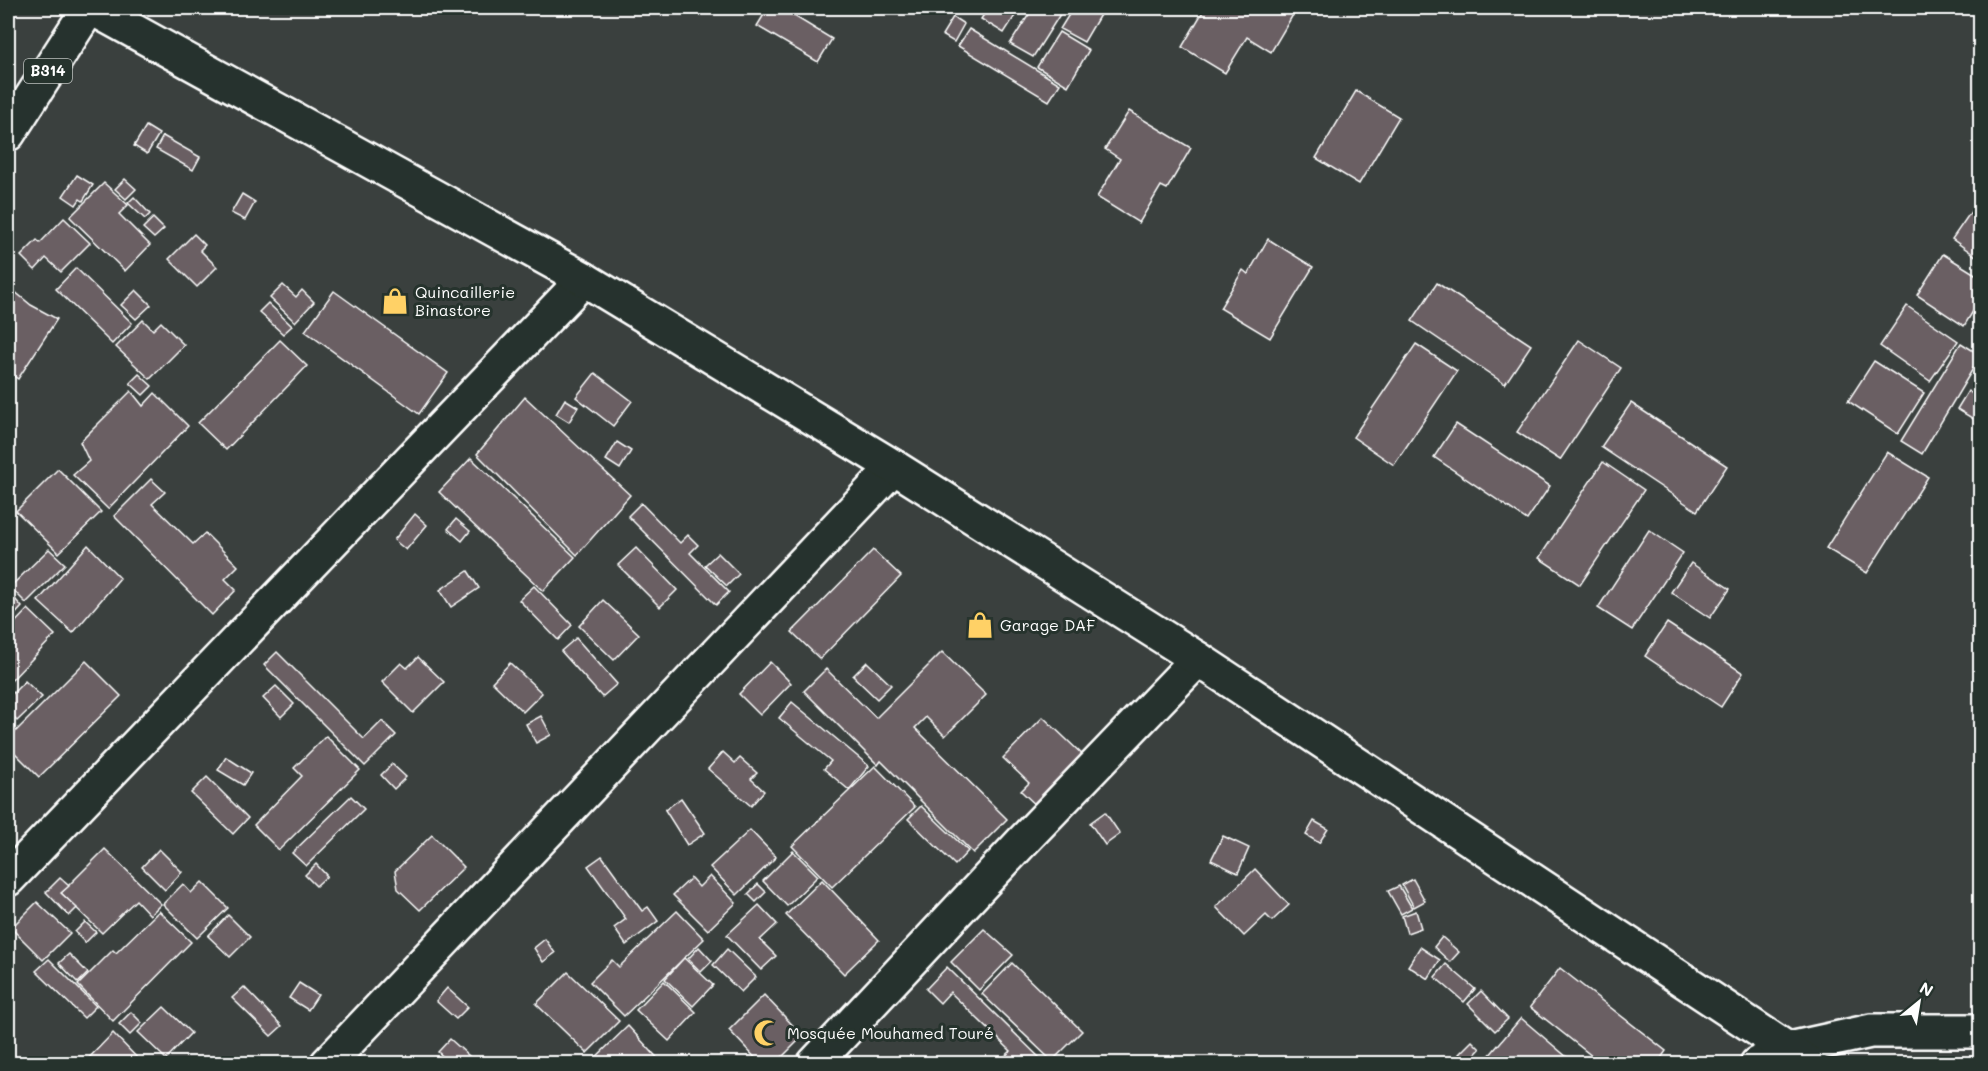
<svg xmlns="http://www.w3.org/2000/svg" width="1988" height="1071" viewBox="0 0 1988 1071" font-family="Mali,sans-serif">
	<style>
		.building { fill: #6a5f64; stroke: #fff; stroke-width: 1.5 }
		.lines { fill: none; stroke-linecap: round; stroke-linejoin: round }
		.street-casing { stroke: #fff; stroke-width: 38 }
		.secondary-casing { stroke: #fff; stroke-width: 38 }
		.primary-casing { stroke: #fff; stroke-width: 38 }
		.street { stroke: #26332d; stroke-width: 33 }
		.secondary { stroke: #26332d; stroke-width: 33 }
		.primary { stroke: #26332d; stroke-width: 33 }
		.labels { text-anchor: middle; stroke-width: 6; stroke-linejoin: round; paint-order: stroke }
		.shield { fill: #26332d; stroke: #bec2c0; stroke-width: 1.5 }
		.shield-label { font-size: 15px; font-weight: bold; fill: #fff }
		.poi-label { font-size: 16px; fill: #fff; stroke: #26332d; text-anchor: start }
	</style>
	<rect width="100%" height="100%" fill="#3a403e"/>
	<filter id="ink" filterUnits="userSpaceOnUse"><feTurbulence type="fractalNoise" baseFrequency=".0167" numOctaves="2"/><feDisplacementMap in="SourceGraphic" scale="12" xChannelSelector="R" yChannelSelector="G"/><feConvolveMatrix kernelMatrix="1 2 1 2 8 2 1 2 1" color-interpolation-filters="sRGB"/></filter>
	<g filter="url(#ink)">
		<g class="building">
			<polygon points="768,8 781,8 832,39 818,62 757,26"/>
			<polygon points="988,8 1020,8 1004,33 981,19"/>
			<polygon points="1033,8 1064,8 1033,57 1010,44"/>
			<polygon points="1073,8 1092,8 1101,13 1084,42 1060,29"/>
			<polygon points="1205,8 1297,8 1271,52 1247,37 1225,73 1182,47"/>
			<polygon points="953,17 964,24 954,42 942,35"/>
			<polygon points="969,29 1060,84 1049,101 958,46"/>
			<polygon points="1059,32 1089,50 1068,86 1037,67"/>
			<polygon points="1356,91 1399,117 1359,184 1316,158"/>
			<polygon points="1129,111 1191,148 1167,189 1161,186 1139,223 1097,197 1120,159 1105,149"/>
			<polygon points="146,126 159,134 147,154 134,146"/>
			<polygon points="163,136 200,157 193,170 156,149"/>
			<polygon points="77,175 93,185 83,201 80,199 76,205 63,196"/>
			<polygon points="125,179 136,189 126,199 115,189"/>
			<polygon points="104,183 128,205 119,214 150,245 125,271 70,217"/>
			<polygon points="242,194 255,202 245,220 231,213"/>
			<polygon points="134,197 150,214 145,219 128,203"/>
			<polygon points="1979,200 1980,202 1980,259 1952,239"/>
			<polygon points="64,218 90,243 61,272 46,258 35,270 21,256 37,240 40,243"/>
			<polygon points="153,218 164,229 154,238 143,228"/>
			<polygon points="194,234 205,245 200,250 217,267 197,287 169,259"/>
			<polygon points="1268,239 1313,267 1270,338 1220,308 1243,270 1248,274"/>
			<polygon points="1943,254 1980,277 1980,300 1964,326 1917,295"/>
			<polygon points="76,268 132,323 112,344 56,289"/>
			<polygon points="1437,283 1531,345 1505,384 1412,321"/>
			<polygon points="283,285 296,297 302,290 314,302 295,322 270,298"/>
			<polygon points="8,286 31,305 57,319 18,379 8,372"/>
			<polygon points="136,290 151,305 136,319 121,305"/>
			<polygon points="334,291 448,373 419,414 305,331"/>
			<polygon points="268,303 292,326 283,334 259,312"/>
			<polygon points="1907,306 1958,341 1930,381 1880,346"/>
			<polygon points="143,320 153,330 161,322 184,345 150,379 116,347"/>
			<polygon points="280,340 307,366 226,450 198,423"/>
			<polygon points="1579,340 1621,368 1560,460 1517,432"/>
			<polygon points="1961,343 1980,355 1980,357 1922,454 1901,441"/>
			<polygon points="1416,344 1457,371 1394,465 1353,437"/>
			<polygon points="1874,361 1924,393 1898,434 1848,401"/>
			<polygon points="595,373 632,401 613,426 576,397"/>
			<polygon points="139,374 152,386 143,395 130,383"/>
			<polygon points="131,391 143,406 155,393 188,426 108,509 73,475 89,461 80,442"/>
			<polygon points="1968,391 1980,399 1980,423 1957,409"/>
			<polygon points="525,397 630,495 577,555 477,454"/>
			<polygon points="565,399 578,407 569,422 556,414"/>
			<polygon points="1631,403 1727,466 1697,511 1601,447"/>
			<polygon points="1456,424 1550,486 1527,520 1434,457"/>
			<polygon points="617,442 631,451 620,469 606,460"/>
			<polygon points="1887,452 1928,477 1867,573 1826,548"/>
			<polygon points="471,458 575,557 543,591 439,492"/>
			<polygon points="1603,462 1644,490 1580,585 1539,558"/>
			<polygon points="58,469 101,512 59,553 16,511"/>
			<polygon points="151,479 165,492 152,504 193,544 205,533 238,566 225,579 236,590 212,615 114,516"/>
			<polygon points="641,503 680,543 688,535 698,545 690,553 729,592 716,605 628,516"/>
			<polygon points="415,514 427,525 406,550 394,540"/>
			<polygon points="456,519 470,531 462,541 448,529"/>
			<polygon points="1649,530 1683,553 1632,630 1598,608"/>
			<polygon points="88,545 120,578 73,633 38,601"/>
			<polygon points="636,548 677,590 660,607 618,565"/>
			<polygon points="49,549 65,564 26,603 10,587"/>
			<polygon points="873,550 901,576 820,659 792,632"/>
			<polygon points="718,553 739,574 727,586 705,565"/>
			<polygon points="1691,563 1730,589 1710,618 1671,592"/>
			<polygon points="468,571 479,588 451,607 440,590"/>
			<polygon points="534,586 572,625 558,640 519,600"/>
			<polygon points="8,591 22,607 8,622"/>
			<polygon points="603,600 639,634 614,660 579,626"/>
			<polygon points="28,609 55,635 8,684 8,630"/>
			<polygon points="1667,623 1743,673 1721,707 1645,656"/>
			<polygon points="576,638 617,684 602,697 561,651"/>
			<polygon points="277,652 364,739 382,721 396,735 365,766 264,665"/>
			<polygon points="942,652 986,695 945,736 926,717 915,728 1007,819 973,853 881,761 878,765 804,691 826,669 876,718"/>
			<polygon points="418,657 444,682 413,713 382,682 401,663 407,668"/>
			<polygon points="86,661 121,696 39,777 8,746 8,739"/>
			<polygon points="770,662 791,683 760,715 739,694"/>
			<polygon points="867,662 891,685 877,699 853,676"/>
			<polygon points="510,663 542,693 523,712 492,682"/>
			<polygon points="25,681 42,697 17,721 8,712 8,698"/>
			<polygon points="276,686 294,704 281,717 263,698"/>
			<polygon points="792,702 869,766 849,790 824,769 831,761 779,718"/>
			<polygon points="541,716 551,735 536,743 526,724"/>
			<polygon points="1043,717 1087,759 1040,809 1021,791 1029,783 1003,758"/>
			<polygon points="326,736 360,770 279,850 254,825 302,776 294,768"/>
			<polygon points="723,752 735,763 740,758 757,773 751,779 764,791 751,806 708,769"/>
			<polygon points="226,757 251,773 243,785 218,770"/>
			<polygon points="392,764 406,777 394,789 381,775"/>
			<polygon points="875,766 915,807 832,887 792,846"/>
			<polygon points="207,777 248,818 233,834 191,793"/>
			<polygon points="351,796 364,809 306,866 292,853"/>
			<polygon points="681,798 705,833 687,845 665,810"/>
			<polygon points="921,806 968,851 955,865 908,819"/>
			<polygon points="1105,812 1120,834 1105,845 1090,823"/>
			<polygon points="1314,821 1328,829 1319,843 1306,835"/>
			<polygon points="750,830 776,857 737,895 710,867"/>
			<polygon points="432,835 464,867 420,910 398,889 395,871"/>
			<polygon points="1223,836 1249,848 1238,873 1211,860"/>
			<polygon points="105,849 161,904 150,915 136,900 102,933 61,893"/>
			<polygon points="159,849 182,872 165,890 142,867"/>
			<polygon points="793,851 818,876 787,906 763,881"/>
			<polygon points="602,856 642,911 648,907 658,921 626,945 614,928 626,919 588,866"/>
			<polygon points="316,864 327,876 316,886 305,875"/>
			<polygon points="1255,869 1289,905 1272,921 1266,915 1244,936 1216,907"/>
			<polygon points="710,876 736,903 708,930 673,895 691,878 699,887"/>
			<polygon points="60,878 69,886 61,893 77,908 69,916 46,892"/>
			<polygon points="1413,879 1425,901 1414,907 1402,885"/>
			<polygon points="822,880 879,940 844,974 786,915"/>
			<polygon points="202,882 228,908 197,938 163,904 183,884 191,893"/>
			<polygon points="758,884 766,892 756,902 748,894"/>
			<polygon points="1399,886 1412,908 1401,914 1388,891"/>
			<polygon points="37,902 70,933 43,960 11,928"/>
			<polygon points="759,905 777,924 760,940 776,956 761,970 727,935"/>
			<polygon points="159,911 191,942 113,1021 78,985 113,950 116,953"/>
			<polygon points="677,911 704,939 624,1016 590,982 612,960 619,967"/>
			<polygon points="1416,911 1421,928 1407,933 1402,916"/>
			<polygon points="228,915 250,937 230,957 208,936"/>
			<polygon points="85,922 96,932 85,943 75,932"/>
			<polygon points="984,929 1013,955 979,990 951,962"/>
			<polygon points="1442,937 1459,952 1450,962 1434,947"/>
			<polygon points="545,939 555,953 543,962 534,948"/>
			<polygon points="699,947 712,961 701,972 688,959"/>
			<polygon points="1420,947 1440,960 1428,979 1408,966"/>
			<polygon points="727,949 756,977 741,992 713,965"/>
			<polygon points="69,954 88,973 78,983 59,963"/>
			<polygon points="684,958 713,985 693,1006 665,979"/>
			<polygon points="49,959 96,1006 84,1018 36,971"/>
			<polygon points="1012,963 1082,1031 1052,1061 982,994"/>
			<polygon points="1446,964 1475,989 1464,1002 1435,977"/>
			<polygon points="947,967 1046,1064 1009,1064 1003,1058 1011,1051 950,992 940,1003 926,989"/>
			<polygon points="1560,968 1666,1051 1657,1064 1602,1064 1530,1007"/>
			<polygon points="568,972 619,1021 587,1053 536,1004"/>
			<polygon points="664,981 696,1012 669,1041 636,1010"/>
			<polygon points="299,983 318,995 308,1010 289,998"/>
			<polygon points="244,987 282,1026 271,1036 232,998"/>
			<polygon points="447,988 468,1007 456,1019 436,1001"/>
			<polygon points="1481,991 1508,1019 1495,1031 1468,1004"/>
			<polygon points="764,995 803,1036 775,1064 761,1064 729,1030"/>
			<polygon points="164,1007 191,1033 166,1059 138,1032"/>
			<polygon points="131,1012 142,1023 130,1035 119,1024"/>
			<polygon points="1521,1018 1575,1064 1483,1063"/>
			<polygon points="628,1026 663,1064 589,1064"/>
			<polygon points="113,1033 143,1064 83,1064"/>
			<polygon points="450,1039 478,1064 451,1064 438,1052"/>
			<polygon points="1472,1041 1480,1049 1467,1063 1459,1054"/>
		</g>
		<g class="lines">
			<defs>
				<g id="street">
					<polyline points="8,879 584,279"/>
					<polyline points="327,1064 894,467"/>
					<polyline points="814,1064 1021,843 1198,659"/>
					<polyline points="1757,1064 1789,1049 1871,1031 1980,1031"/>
				</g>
				<polyline id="secondary" points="92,8 584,279 894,467 1198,659 1810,1064"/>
				<polyline id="primary" points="8,134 89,8"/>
			</defs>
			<use href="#street" class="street-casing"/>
			<use href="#secondary" class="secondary-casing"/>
			<use href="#primary" class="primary-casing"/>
			<use href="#street" class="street"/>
			<use href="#secondary" class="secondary"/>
			<use href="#primary" class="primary"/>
		</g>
	</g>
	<defs>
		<symbol id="shop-bare" viewBox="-9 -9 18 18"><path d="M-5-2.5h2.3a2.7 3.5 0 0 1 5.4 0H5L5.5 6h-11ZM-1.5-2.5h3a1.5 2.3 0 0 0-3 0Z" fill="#ffd166" stroke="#26332d" stroke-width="2.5" paint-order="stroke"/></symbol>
		<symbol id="mosque-bare" viewBox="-9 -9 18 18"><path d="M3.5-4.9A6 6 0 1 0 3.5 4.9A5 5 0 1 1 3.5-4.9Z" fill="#ffd166" stroke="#26332d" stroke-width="2.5" paint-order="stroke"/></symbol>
	</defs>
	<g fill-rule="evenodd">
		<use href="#shop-bare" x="376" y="282" width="38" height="38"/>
		<use href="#shop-bare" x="961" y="606" width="38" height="38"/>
		<use href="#mosque-bare" x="748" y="1014" width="38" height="38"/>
	</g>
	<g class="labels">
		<rect class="shield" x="24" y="59" width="48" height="24" rx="4.5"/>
		<g class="shield-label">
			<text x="48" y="76">B314</text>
		</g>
		<g class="poi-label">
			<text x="415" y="298">Quincaillerie<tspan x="415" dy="18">Binastore</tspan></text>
			<text x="1000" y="631">Garage DAF</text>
			<text x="787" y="1039">Mosquée Mouhamed Touré</text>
		</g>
	</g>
	<rect width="1988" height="1071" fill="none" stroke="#26332d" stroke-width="30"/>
	<rect x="15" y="15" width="1958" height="1041" fill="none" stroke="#fff" stroke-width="2" filter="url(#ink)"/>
	<g transform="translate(1919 1002) rotate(30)" stroke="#26332d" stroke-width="4.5" paint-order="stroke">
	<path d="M0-4.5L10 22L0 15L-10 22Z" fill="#ffffff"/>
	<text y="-9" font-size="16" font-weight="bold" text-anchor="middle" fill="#ffffff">N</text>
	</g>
</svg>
